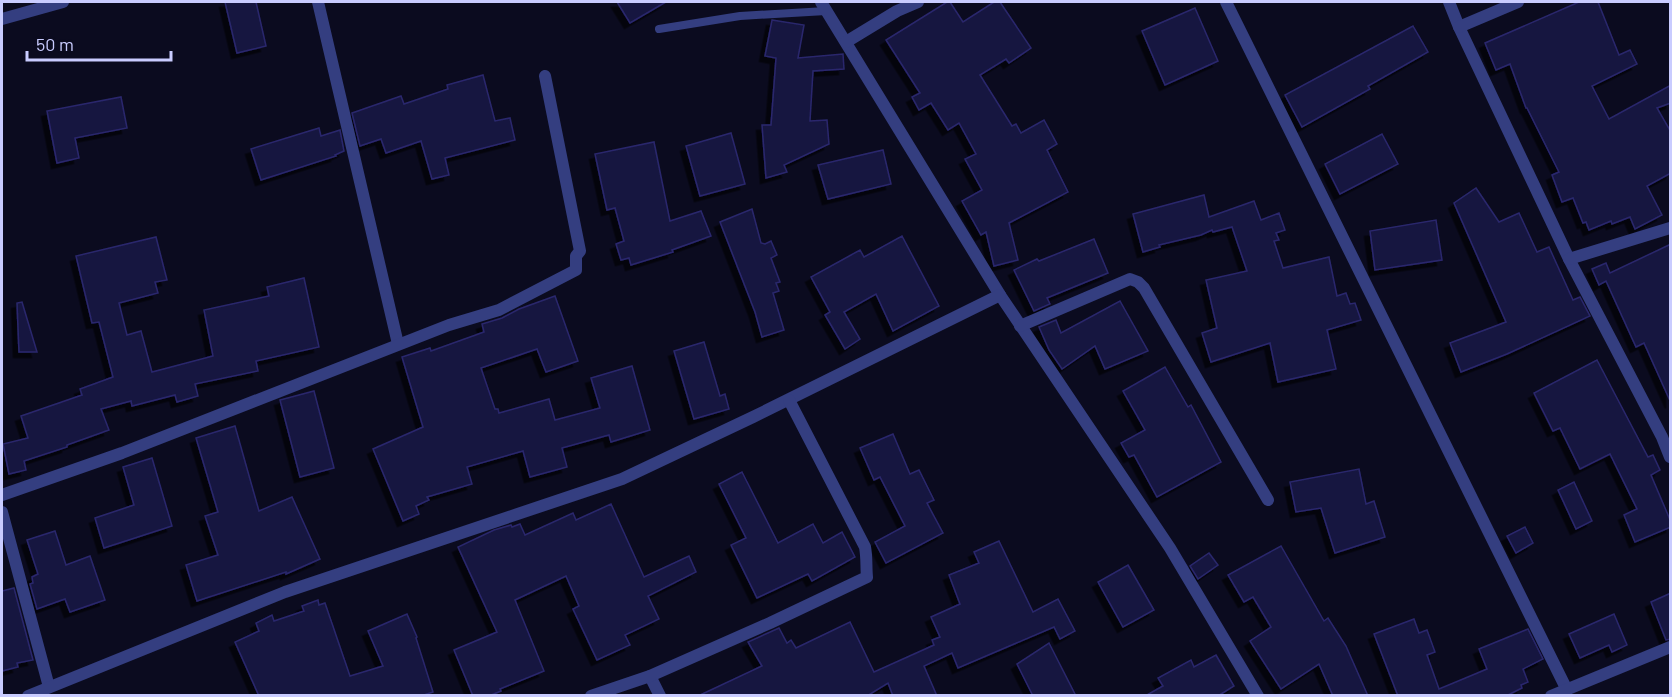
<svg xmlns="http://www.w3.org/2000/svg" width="1672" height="697" viewBox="0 0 1672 697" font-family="Barlow,sans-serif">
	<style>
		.building { fill: #181741; stroke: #2a286d; stroke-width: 1.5; filter: url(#shadow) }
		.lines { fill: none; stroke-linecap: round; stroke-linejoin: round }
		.lane { stroke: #343e80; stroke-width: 8 }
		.street { stroke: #343e80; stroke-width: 12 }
	</style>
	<defs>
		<filter id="shadow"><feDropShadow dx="-5.5" dy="5.5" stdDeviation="0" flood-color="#0009"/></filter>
	</defs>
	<rect width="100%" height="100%" fill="#0b0b1f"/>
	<g class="building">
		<polygon points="225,2 256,2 266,46 237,53"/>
		<polygon points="617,2 666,2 630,23"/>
		<polygon points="947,2 950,2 963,22 994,2 1000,2 1031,48 1009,63 1006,59 980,75 1012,126 1016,124 1021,133 1044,120 1057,144 1047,150 1068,192 1009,223 1018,260 994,266 986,232 981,235 962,201 982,190 965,159 976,154 959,123 948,130 931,103 919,110 912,97 920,93 886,40"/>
		<polygon points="1579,2 1598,2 1619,55 1630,50 1637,64 1592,86 1609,119 1671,85 1671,103 1657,108 1671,132 1671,173 1647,186 1662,215 1635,229 1630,217 1612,224 1611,221 1589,230 1586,222 1583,223 1573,198 1562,202 1552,175 1559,172 1527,108 1526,108 1510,64 1496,70 1485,43"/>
		<polygon points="1195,8 1218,61 1165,85 1142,31"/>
		<polygon points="772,20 804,25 798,58 843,54 844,69 813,71 810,121 827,120 829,144 784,165 787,172 766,178 762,125 771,125 776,58 765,56"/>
		<polygon points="1413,26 1428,52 1368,86 1370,89 1302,127 1285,95"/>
		<polygon points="483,75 495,121 510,118 515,140 445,158 449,175 432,179 421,141 386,153 381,139 360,146 352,113 401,96 404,104 448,89 447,85"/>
		<polygon points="121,97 127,128 75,138 79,158 57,163 47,111"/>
		<polygon points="319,128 321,136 340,130 344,151 335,155 336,156 261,180 251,149"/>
		<polygon points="731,133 745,184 700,196 686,146"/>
		<polygon points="1382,134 1398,164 1340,194 1325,164"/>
		<polygon points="654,142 670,221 701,211 711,236 672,250 673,252 631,265 629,258 621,260 616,244 624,241 615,208 607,210 595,154"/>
		<polygon points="883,150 891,184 828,199 818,165"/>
		<polygon points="1476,188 1499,222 1519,213 1537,252 1549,247 1573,300 1580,297 1590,316 1507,354 1461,372 1450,343 1506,322 1454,203"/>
		<polygon points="1204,195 1209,217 1254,201 1261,220 1279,213 1285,230 1276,233 1279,240 1274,241 1283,268 1329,257 1337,296 1346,293 1350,304 1355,303 1361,320 1327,330 1336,369 1278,382 1270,343 1211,362 1202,333 1217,328 1206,280 1247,271 1232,227 1213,232 1212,230 1201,235 1159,245 1160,247 1143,252 1133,214"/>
		<polygon points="752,209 761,243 765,244 771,241 777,255 771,258 780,282 776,283 779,291 773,293 784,330 762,337 755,312 720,222"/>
		<polygon points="1436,220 1442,260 1375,270 1370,231"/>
		<polygon points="902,236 939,306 893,331 876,294 844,312 860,339 845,349 825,315 830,312 811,277 860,250 864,257"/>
		<polygon points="156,237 167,280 155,282 158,293 119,303 127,335 141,331 152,372 213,356 204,310 269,296 267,287 304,278 319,347 256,361 258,371 195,384 198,396 177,402 175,395 132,406 131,401 101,409 109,430 67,445 67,447 24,461 26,470 9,474 3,444 28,438 21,416 82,395 80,389 113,377 99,322 92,323 76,256"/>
		<polygon points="1094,239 1108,273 1047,298 1050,304 1034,311 1014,270 1037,259 1039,261"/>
		<polygon points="1671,244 1671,403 1644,343 1636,347 1606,281 1599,285 1592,269 1606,263 1610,273"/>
		<polygon points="555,296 578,361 546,372 537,349 481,368 495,409 498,409 499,413 549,399 555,420 600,408 591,378 632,366 650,430 611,442 609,435 562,448 567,467 530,477 523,451 467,467 472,484 427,497 429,500 416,506 419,514 403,521 373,449 423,427 402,357 430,348 431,351 484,332 482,324 502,318 519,309"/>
		<polygon points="1120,301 1148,351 1105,369 1095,346 1062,369 1049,350 1039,327 1056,320 1061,333"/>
		<polygon points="22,302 37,352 19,352 17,303"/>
		<polygon points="704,342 720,396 725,394 729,409 694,419 674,351"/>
		<polygon points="1597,360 1648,457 1653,455 1660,470 1651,475 1671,522 1671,527 1635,542 1624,515 1637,509 1610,454 1580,469 1560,428 1553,431 1534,393"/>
		<polygon points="1165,367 1188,407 1191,405 1221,462 1157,497 1134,455 1129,457 1121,443 1145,430 1123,391"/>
		<polygon points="314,391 334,468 300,477 280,400"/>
		<polygon points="235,426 259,511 292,497 320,559 286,574 286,572 197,601 186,565 218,555 205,516 218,512 196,438"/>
		<polygon points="893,434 910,474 919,470 934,500 927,503 943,533 886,563 875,542 905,526 880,477 874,480 860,448"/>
		<polygon points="152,458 172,526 104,548 95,518 134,505 123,467"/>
		<polygon points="1359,469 1366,504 1374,501 1385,537 1335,553 1321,508 1296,512 1290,482"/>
		<polygon points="742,472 778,543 813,524 823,543 842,532 855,557 812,581 808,574 757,598 731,545 746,538 719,484"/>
		<polygon points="1574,482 1592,521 1576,529 1558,490"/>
		<polygon points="611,504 644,577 689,556 696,572 648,596 659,619 625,635 630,645 597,660 573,609 579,606 566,576 515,600 544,671 500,689 501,691 489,696 473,696 454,650 497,632 458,547 494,530 511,525 512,527 520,524 525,535 573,513 576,520"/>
		<polygon points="1525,527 1533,543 1516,553 1507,536"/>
		<polygon points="55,531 66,565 90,556 105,600 70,612 65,599 37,609 30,584 33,583 32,577 38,574 27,540"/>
		<polygon points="999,541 1033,612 1058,599 1075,631 1060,639 1054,627 958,668 952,653 924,666 937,696 893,696 888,683 867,696 698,696 762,666 748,642 779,628 787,643 791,640 796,648 850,622 874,672 934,645 932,640 940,637 931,617 960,604 949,575 979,563 974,552"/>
		<polygon points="1281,546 1324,621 1328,618 1346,646 1368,696 1333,696 1319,664 1281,689 1250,641 1271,627 1253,597 1244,602 1228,575"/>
		<polygon points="1209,553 1218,565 1198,579 1190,566"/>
		<polygon points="1128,565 1154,610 1123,627 1098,582"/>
		<polygon points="14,588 33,660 17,663 18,667 2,671 2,591"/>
		<polygon points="1671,593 1671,639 1666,640 1651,602"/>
		<polygon points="318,600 319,605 325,603 350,676 383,666 368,631 407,614 417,637 416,638 433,692 421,696 259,696 235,642 259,631 256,623 272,615 274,621 304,611 302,606"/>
		<polygon points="1614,614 1627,645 1612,652 1609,645 1580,658 1569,634"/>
		<polygon points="1414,619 1419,633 1427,630 1435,652 1427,655 1439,689 1487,669 1479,649 1528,629 1543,659 1523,669 1528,682 1521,685 1522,688 1506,696 1398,696 1374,634"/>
		<polygon points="1049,643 1076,696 1033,696 1017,664"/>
		<polygon points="1216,655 1234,686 1218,696 1145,696 1163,686 1158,678 1191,660 1194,667"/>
	</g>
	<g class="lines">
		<polyline class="lane" points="659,29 740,16 826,11"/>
		<g class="street">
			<polyline points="318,2 398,344"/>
			<polyline points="821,2 1000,295 1170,548 1258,696"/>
			<polyline points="1226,2 1567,690"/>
			<polyline points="1449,2 1459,27 1569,259 1662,437 1670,457"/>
			<polyline points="2,19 63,2"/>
			<polyline points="1459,27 1518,2"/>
			<polyline points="846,42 897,11 918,2"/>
			<polyline points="1569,259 1670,228"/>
			<polyline points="1020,326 1130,279 1138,282 1144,288 1268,500"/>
			<polyline points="2,495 122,453 449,325 499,310 576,270 576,256 580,251 545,76"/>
			<polyline points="2,512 49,687"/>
			<polyline points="650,676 660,696"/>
			<polyline points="28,696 285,592 622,479 753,417 1000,295"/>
			<path d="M591,696L650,676L770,623L867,577C866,567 867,557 865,547L789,400"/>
			<polyline points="1551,696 1670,647"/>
		</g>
	</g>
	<rect width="1672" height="697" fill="none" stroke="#c9ccff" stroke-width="6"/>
	<path d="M27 51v9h144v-9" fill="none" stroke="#c9ccff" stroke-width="3"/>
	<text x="36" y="51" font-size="18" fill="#c9ccff" stroke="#0b0b1f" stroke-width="4.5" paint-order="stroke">50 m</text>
</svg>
